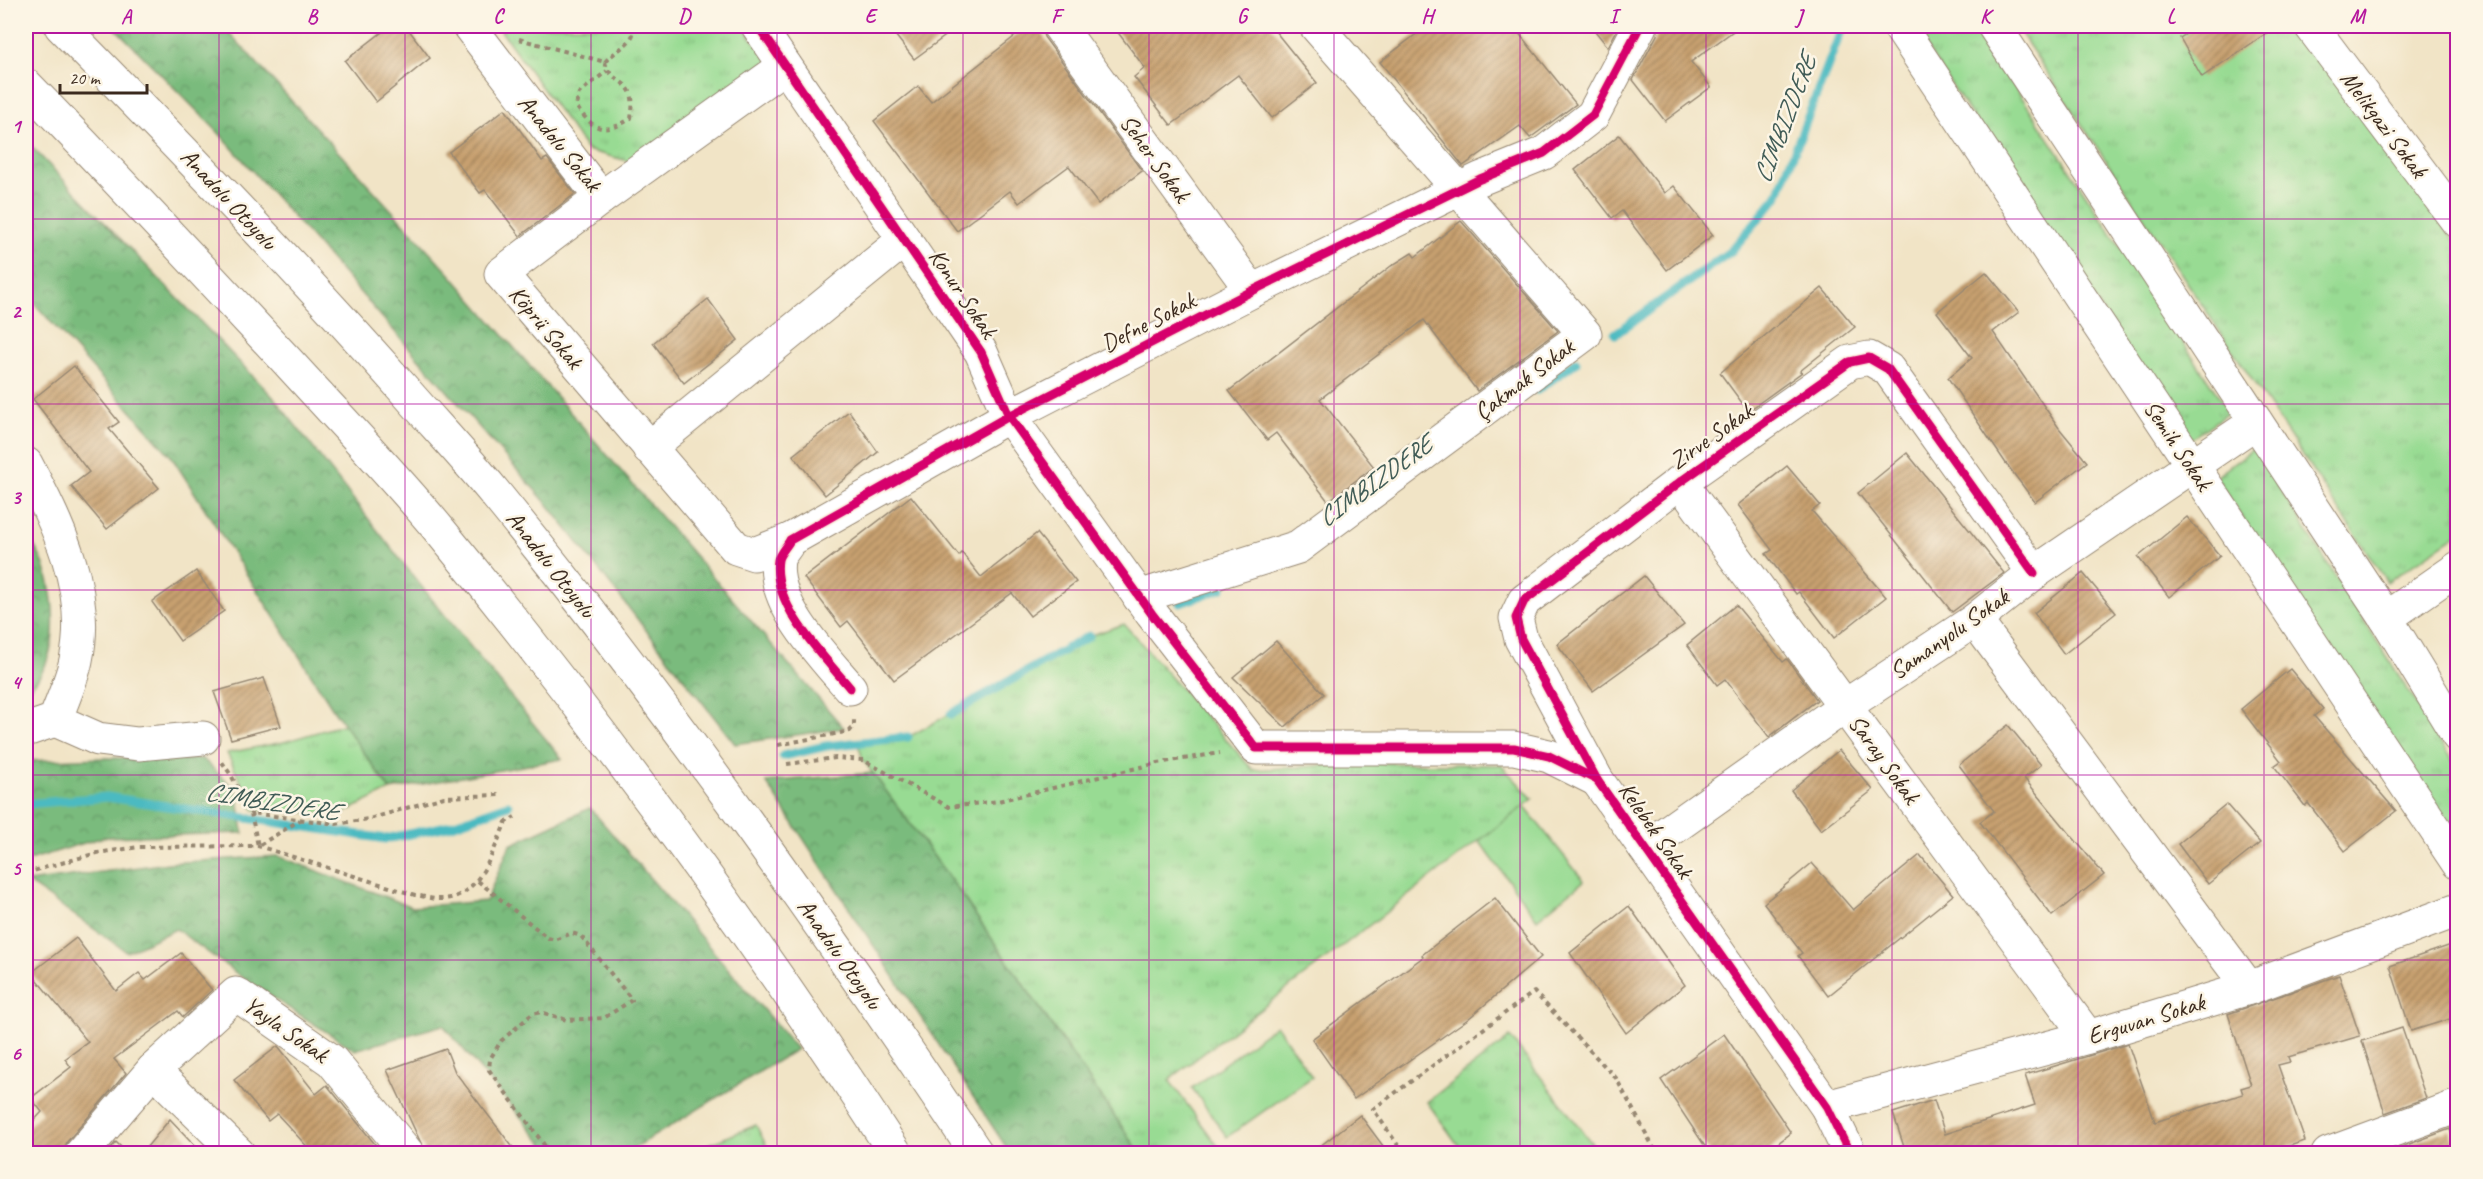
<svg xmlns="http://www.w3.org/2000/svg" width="2483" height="1179" viewBox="0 0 2483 1179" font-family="Caveat,sans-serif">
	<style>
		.grass { fill: url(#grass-tufts); stroke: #6a8258; stroke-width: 1.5 }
		.forest { fill: url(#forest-crowns); stroke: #5a724e; stroke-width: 1.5 }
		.pitch { fill: #98db93; stroke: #6a8258; stroke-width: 1.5 }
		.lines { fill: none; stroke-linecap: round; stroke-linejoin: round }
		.stream { stroke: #4bbac1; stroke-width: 9 }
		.building { fill: url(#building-hatch) }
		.minor-casing { stroke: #968772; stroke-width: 35 }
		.highway-casing { stroke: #968772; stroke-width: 35 }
		.path { stroke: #968772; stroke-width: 4; stroke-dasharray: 4.5 4.5; stroke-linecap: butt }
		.minor { stroke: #fff; stroke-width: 33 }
		.highway { stroke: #fff; stroke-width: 33 }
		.cycleway-casing { stroke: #fcf5e5; stroke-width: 13 }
		.cycleway { stroke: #d6006c; stroke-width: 9 }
		.grid { fill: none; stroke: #b5179e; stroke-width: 1.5; stroke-opacity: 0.55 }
		.labels { text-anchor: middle; stroke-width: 5; stroke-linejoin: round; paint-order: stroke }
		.street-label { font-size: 24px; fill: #3b2a1e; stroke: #fcf5e5 }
		.water-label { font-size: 26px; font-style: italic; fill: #415c57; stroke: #fcf5e5 }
		.neatline { fill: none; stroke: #b5179e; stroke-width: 2 }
		.grid-label { font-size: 20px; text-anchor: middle; font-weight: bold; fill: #b5179e }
	</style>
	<defs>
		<pattern id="grass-tufts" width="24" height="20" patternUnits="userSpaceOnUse" patternTransform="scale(1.5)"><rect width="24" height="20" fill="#98db93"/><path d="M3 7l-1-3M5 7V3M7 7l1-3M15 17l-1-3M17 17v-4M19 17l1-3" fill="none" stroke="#84bc7e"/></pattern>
		<pattern id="forest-crowns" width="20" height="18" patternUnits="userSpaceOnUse" patternTransform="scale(1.5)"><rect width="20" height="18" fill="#7abb7d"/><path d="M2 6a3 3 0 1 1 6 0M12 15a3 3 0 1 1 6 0" fill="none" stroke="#659866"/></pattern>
		<pattern id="building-hatch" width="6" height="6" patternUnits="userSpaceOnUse" patternTransform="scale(1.5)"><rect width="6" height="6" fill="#c7a06f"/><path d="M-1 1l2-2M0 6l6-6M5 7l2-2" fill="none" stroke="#a3835b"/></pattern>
	</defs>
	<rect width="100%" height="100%" fill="#fcf5e5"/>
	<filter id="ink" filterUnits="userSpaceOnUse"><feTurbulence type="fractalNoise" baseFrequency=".0167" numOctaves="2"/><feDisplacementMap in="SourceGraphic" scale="12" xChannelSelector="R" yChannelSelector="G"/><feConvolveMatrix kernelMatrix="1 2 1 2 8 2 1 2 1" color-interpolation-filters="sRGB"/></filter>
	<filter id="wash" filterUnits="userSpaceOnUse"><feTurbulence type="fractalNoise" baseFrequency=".008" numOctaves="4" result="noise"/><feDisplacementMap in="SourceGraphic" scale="24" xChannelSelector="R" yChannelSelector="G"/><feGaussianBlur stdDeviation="1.35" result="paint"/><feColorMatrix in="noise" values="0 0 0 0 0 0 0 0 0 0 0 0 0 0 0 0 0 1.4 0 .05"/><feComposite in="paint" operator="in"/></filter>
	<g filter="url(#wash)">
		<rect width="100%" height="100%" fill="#f1e4c6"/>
		<g class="grass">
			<polygon points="509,26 742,26 770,61 631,162 587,150 501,31"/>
			<polygon points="1912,26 1975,26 2229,412 2189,440"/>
			<polygon points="2016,26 2295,26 2457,244 2457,535 2387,582"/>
			<polygon points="2254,448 2457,767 2457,848 2216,477"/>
			<polygon points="1124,624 1253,770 1364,763 1501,765 1533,799 1169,1080 1223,1153 1140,1153 956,887 863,760 858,744 905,739 1089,636"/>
			<polygon points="344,724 390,790 342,814 254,810 227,753 284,742"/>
			<polygon points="1510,1037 1596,1149 1599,1153 1464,1153 1427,1102"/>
			<polygon points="756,1125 770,1153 688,1153"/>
		</g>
		<g class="forest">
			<polygon points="113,26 223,26 450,274 844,728 735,744 549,506 218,132"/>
			<polygon points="26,141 275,399 417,581 562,759 390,790 333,709 171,456 26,294"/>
			<path d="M26,532C31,542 40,554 44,565C57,606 61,661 26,692Z"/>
			<polygon points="104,758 203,759 237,791 243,833 104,837 26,861 26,761"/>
			<polygon points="873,773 956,887 1140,1153 1010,1153 766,782"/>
			<polygon points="590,808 797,1049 626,1153 551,1153 443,1025 355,1050 251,984 176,929 127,952 27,882 169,863 278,856 412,907 486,901 510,845"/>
		</g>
		<g class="pitch">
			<polygon points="1524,806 1584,881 1537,919 1479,841"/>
			<polygon points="1276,1025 1312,1077 1227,1137 1192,1088"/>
		</g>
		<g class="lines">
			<g class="stream">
				<polyline points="1615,334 1731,251 1777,197 1843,26"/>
				<polyline points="1537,390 1576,362"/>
				<polyline points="1180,603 1222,588"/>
				<polyline points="951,714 1089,636"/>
				<polyline points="783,756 826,746 908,737"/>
				<polyline points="26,804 107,797 386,839 452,825 508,805"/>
			</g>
		</g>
		<g id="blocks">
			<g class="building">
				<polygon points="390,26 406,26 430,58 376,102 345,61"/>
				<polygon points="888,26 959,26 914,59"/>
				<polygon points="1028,26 1041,26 1044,37 1142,171 1098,204 1069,166 1019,203 1010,191 957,231 874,121 918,86 931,102"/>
				<polygon points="1113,26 1271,26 1317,83 1272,118 1238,75 1171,125 1134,77 1145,68"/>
				<polygon points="1427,26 1513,26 1576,104 1530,138 1520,126 1463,166 1380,62"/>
				<polygon points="1591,26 1619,26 1608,47"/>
				<polygon points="1659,26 1740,26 1691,62 1711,87 1665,121 1633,80 1657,35"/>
				<polygon points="2198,26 2277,26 2202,77 2180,38"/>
				<polygon points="505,109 542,161 547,158 575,194 520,236 485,190 480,193 449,152"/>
				<polygon points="1619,135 1665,193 1674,186 1713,235 1667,270 1622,211 1612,218 1575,170"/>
				<polygon points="1461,221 1558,331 1477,391 1424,320 1320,399 1374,467 1328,501 1276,433 1267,440 1229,391 1391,266 1412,253 1415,257"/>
				<polygon points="1986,272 2019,312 1993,332 2059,428 2087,462 2035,502 2005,462 1948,378 1972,358 1937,312"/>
				<polygon points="1822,288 1855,327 1800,371 1802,372 1748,411 1720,373"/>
				<polygon points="708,299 738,340 684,383 653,343"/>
				<polygon points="74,366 119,422 109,429 159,488 107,529 71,486 89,472 33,399"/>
				<polygon points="849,411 878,452 825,495 793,455"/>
				<polygon points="1907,453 2004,573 1952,612 1858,493"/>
				<polygon points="1787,466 1820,505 1812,511 1886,597 1834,638 1799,592 1796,594 1766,554 1772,550 1738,505"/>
				<polygon points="911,496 959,556 962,553 981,577 1037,533 1076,582 1030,616 1012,593 894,680 848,621 841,627 804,578"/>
				<polygon points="2187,517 2220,556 2169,597 2138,557"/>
				<polygon points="196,571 224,611 180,641 152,602"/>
				<polygon points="2083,573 2116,613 2064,654 2034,613"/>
				<polygon points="1644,576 1684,625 1593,691 1557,644"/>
				<polygon points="1736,605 1783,662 1787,659 1817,700 1769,737 1725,679 1717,685 1687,645"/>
				<polygon points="1276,641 1324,694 1285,727 1233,677"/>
				<polygon points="2290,669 2323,709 2314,716 2396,811 2345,851 2308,803 2305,806 2274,766 2281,761 2241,709"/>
				<polygon points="264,678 281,726 231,739 214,692"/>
				<polygon points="2008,725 2041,765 2024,778 2104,875 2052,916 1980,822 1994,811 1959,765"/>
				<polygon points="1839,750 1873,790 1821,830 1791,790"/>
				<polygon points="2226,804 2260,843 2208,884 2178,844"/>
				<polygon points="1920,855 1953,895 1828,996 1798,956 1802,953 1764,903 1812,863 1853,910"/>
				<polygon points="1495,898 1541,957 1468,1019 1354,1099 1312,1039 1423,957 1422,955"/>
				<polygon points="1629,906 1685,985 1626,1033 1570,953"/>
				<polygon points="76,938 116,991 139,973 145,980 181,953 212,990 183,1017 178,1011 114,1059 126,1073 67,1142 63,1154 26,1154 26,1129 42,1112 31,1098 71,1067 65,1059 88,1042 31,973"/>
				<polygon points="2457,943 2457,1017 2411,1031 2390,966"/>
				<polygon points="2339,975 2360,1036 2288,1057 2290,1062 2278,1065 2305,1141 2264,1154 1901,1154 1900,1148 1904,1147 1893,1113 1934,1100 1945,1134 2035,1105 2025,1075 2128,1044 2155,1122 2243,1094 2241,1088 2251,1085 2228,1014"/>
				<polygon points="2402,1028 2426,1098 2385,1113 2362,1041"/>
				<polygon points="1724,1034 1791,1133 1764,1154 1710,1154 1661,1080"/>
				<polygon points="278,1046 316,1094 327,1085 383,1154 314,1154 277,1114 268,1121 234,1080"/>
				<polygon points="446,1049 455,1072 518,1154 426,1154 387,1070"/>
				<polygon points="1360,1115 1389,1154 1310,1154"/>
				<polygon points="170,1119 203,1154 141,1154"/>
				<polygon points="2450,1129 2457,1154 2398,1154 2396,1149"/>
				<polygon points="116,1142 128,1154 106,1154"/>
			</g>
		</g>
	</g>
	<g filter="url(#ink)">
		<use href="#blocks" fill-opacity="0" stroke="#968772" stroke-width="1.5"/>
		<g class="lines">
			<defs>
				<g id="minor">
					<polyline points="469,26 601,198 785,66"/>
					<polyline points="758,26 981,352 1009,416 1152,614 1256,748 1514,748 1549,756 1597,780"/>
					<polyline points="1059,26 1252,291"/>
					<polyline points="1899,26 2458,863"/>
					<polyline points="1994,26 2386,618 2458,736"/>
					<polyline points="2311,26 2458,222"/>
					<polyline points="601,198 501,274 736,548 754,554 790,540"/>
					<polyline points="649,448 904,240"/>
					<path d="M26,464C57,523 91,590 76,660C72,680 62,701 55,720L26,730"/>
					<polyline points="1680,482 2088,1037"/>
					<polyline points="1139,597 1298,547 1585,334 1316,26"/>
					<polyline points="2386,618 2458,568"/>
					<polyline points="1975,620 2249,988"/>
					<path d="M850,688C824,657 771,604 778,560C779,554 787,546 790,540L1009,416L1252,291L1480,179L1544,153L1593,115L1640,26"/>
					<polyline points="55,720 98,739 138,744 203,738"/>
					<polyline points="1645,848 1845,706 1975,620 2034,573 2256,422"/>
					<polyline points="153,1070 239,1154"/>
					<polyline points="1827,1107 2088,1037 2249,988 2458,910"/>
					<polyline points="81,1154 153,1070 236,994 332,1061 408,1154"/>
					<polyline points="1850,1154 1827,1107 1597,780 1521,639 1516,618 1524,601 1680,482 1850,362 1869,358 1888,369 2034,573"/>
					<polyline points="2328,1154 2458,1106"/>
				</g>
				<g id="highway">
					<path d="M61,26C179,146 296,267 407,393C436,426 466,458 494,492C667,704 825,927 977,1154"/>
					<path d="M26,85C115,176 201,269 288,362C339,418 393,474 441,532C604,730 756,938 896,1154"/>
				</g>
			</defs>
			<use href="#minor" class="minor-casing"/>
			<use href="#highway" class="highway-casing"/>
			<g class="path">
				<polyline points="519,39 605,62"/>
				<path d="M605,62C612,89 639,75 631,118C605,136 593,130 576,106L579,93L607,71"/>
				<path d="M605,62C615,50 636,43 634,26"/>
				<polyline points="778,745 850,731 854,726 854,718"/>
				<polyline points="222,762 231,775 251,813 336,824 369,819 444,797 499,795"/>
				<polyline points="787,764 836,758 863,760 949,807 998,801 1158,763 1220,753"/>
				<polyline points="251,813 258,846 300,820"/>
				<path d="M26,873L97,853L139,847L258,846L415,895C423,896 431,899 438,899C479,901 492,852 506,822L515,817"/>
				<polyline points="478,881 548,938 555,940 572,933 581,936 632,1000 604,1018 567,1020 541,1012 532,1014 501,1041 490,1059 489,1070 551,1154"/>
				<polyline points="1404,1154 1373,1109 1534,992 1616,1078 1657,1154"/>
			</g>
			<use href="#minor" class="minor"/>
			<use href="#highway" class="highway"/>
			<defs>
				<g id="cycleway">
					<polyline points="758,26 981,352 1009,416 1152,614 1256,748 1514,748 1549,756 1597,780"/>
					<path d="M850,688C824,657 771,604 778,560C779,554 787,546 790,540L1009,416L1252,291L1480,179L1544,153L1593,115L1640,26"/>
					<polyline points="1850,1154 1827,1107 1597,780 1521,639 1516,618 1524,601 1680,482 1850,362 1869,358 1888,369 2034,573"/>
				</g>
			</defs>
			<use href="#cycleway" class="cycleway-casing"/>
			<use href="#cycleway" class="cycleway"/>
		</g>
	</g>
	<path class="grid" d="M219,26V1154M405,26V1154M591,26V1154M777,26V1154M963,26V1154M1149,26V1154M1334,26V1154M1520,26V1154M1706,26V1154M1892,26V1154M2078,26V1154M2264,26V1154M26,219H2458M26,404H2458M26,590H2458M26,775H2458M26,960H2458"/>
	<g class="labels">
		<g class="street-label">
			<text transform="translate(2384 124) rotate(53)" y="8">Melikgazi Sokak</text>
			<text transform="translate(560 143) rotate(51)" y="8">Anadolu Sokak</text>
			<text transform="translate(1155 158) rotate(54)" y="8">Seher Sokak</text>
			<text transform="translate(229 199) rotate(47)" y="8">Anadolu Otoyolu</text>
			<text transform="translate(963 293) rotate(56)" y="8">Konur Sokak</text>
			<text transform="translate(1148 322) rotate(-27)" y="8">Defne Sokak</text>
			<text transform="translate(546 327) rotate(50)" y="8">Köprü Sokak</text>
			<text transform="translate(1524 379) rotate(-37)" y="8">Çakmak Sokak</text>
			<text transform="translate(1711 436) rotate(-35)" y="8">Zirve Sokak</text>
			<text transform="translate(2178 445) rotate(56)" y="8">Semih Sokak</text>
			<text transform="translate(551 564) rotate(52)" y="8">Anadolu Otoyolu</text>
			<text transform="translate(1949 634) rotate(-35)" y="8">Samanyolu Sokak</text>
			<text transform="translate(1884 759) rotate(54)" y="8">Saray Sokak</text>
			<text transform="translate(1656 830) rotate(55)" y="8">Kelebek Sokak</text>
			<text transform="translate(840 954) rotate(55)" y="8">Anadolu Otoyolu</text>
			<text transform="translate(2146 1019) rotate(-17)" y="8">Erguvan Sokak</text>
			<text transform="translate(286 1029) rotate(35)" y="8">Yayla Sokak</text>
		</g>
		<g class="water-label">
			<text transform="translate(1784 119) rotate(-69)" y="9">CIMBIZDERE</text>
			<text transform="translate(1374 481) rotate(-36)" y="9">CIMBIZDERE</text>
			<text transform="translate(272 801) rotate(9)" y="9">CIMBIZDERE</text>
		</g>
	</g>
	<rect width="2483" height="1179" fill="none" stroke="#fcf5e5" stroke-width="66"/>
	<path d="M60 84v9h87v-9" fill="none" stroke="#3b2a1e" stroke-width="3"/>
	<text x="69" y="84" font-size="18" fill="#3b2a1e" stroke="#fcf5e5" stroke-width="4.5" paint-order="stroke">20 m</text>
	<rect x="33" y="33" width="2417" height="1113" class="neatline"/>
	<g class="grid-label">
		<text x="126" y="23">A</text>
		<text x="312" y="23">B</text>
		<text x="498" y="23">C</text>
		<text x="684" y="23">D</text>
		<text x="870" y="23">E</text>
		<text x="1056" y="23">F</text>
		<text x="1242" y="23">G</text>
		<text x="1427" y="23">H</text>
		<text x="1613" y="23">I</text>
		<text x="1799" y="23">J</text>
		<text x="1985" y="23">K</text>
		<text x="2171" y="23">L</text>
		<text x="2357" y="23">M</text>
		<text x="16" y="133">1</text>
		<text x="16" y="318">2</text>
		<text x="16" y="504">3</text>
		<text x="16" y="689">4</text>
		<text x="16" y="875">5</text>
		<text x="16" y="1060">6</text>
	</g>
</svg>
